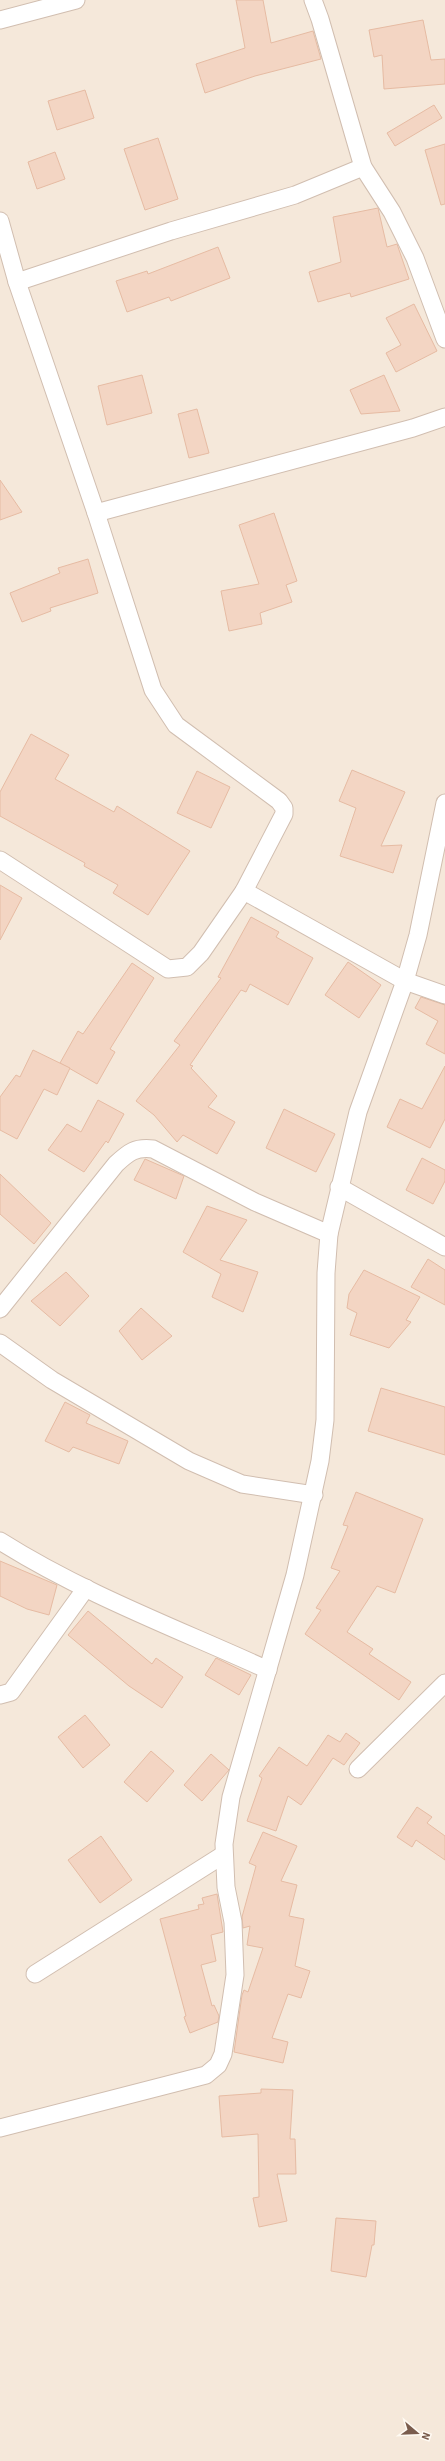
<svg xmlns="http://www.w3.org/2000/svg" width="445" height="2461" viewBox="0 0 445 2461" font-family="'Source Sans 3',sans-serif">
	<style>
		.residential { fill: #f5e8da }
		.building { fill: #f3d5c3; stroke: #e6bba3 }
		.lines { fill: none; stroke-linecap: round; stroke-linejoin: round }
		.street-casing { stroke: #d1beb0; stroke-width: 19 }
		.street { stroke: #fff; stroke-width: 17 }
	</style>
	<rect width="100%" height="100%" fill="#fdf6ec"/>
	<rect class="residential" x="0" y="0" width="445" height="2461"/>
	<g class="building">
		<polygon points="236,0 263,0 271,43 313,31 321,59 255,76 205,93 196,64 245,48"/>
		<polygon points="423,20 431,60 445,59 445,84 384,89 382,55 374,57 369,30"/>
		<polygon points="85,90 94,118 57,130 48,101"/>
		<polygon points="434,105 442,118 395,146 387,133"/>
		<polygon points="158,138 178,199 145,210 124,149"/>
		<polygon points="445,144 445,204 441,205 425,150"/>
		<polygon points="55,152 65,179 37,189 28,162"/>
		<polygon points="378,208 387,247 397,244 409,279 351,297 350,293 318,302 309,272 341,262 333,217"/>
		<polygon points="218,247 230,278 171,301 169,297 127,312 116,281 147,271 148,274"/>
		<polygon points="414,304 437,351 396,372 386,353 401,345 386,318"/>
		<polygon points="142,375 152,413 107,425 98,386"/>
		<polygon points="384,375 400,411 361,414 350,390"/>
		<polygon points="197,409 209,453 189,458 178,414"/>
		<polygon points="0,480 22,512 0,520"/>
		<polygon points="274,513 297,581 286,585 292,602 260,613 262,624 229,631 221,591 259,584 239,525"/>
		<polygon points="88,559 98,593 50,608 51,611 22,622 10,593 60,573 58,568"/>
		<polygon points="31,734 69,755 55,779 114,812 117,806 190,851 148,915 113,893 118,885 84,866 85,863 0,816 0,792"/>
		<polygon points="352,770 405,792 381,846 402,845 393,873 340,856 356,808 339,801"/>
		<polygon points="197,771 230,787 211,828 177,813"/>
		<polygon points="0,885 22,898 0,940"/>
		<polygon points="251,917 279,932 276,937 313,958 288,1005 250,984 246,992 241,990 190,1065 193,1066 191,1068 217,1096 208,1107 235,1122 217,1154 183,1135 177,1142 154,1115 136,1101 180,1045 174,1041 221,978 218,977"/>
		<polygon points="348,962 381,985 359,1018 325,995"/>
		<polygon points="132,963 154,978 110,1049 115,1052 97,1084 60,1063 78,1031 83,1034"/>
		<polygon points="421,997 445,1005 445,1054 426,1044 438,1021 415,1008"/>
		<polygon points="33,1050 70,1068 57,1095 44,1089 17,1139 0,1130 0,1097 16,1075 20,1077"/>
		<polygon points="445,1066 445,1119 430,1148 387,1127 400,1099 422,1109"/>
		<polygon points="98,1100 124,1114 108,1143 106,1141 84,1172 48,1150 67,1124 81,1132"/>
		<polygon points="284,1109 335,1134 316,1172 266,1148"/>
		<polygon points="422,1158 445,1170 445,1181 433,1204 406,1190"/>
		<polygon points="145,1159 184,1176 176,1199 134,1180"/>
		<polygon points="0,1174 51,1223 34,1244 0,1214"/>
		<polygon points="207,1206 247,1220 220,1260 258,1272 243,1312 212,1297 221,1274 183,1252"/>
		<polygon points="428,1259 445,1270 445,1305 411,1287"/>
		<polygon points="364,1270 420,1297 406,1320 411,1322 389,1348 350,1335 357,1313 347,1308 349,1294"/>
		<polygon points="66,1272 89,1296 60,1326 31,1301"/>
		<polygon points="141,1308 172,1336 142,1360 119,1331"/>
		<polygon points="381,1388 445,1407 445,1455 368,1431"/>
		<polygon points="65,1402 90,1415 86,1423 128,1441 119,1464 73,1447 69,1452 45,1441"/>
		<polygon points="356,1492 423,1519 395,1593 377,1586 347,1632 373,1649 369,1654 411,1682 399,1700 305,1634 321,1610 316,1608 340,1571 331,1568 348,1526 343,1525"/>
		<polygon points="0,1561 57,1585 49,1615 27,1609 0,1596"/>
		<polygon points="88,1611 152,1664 156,1658 183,1677 162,1708 129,1686 68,1635"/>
		<polygon points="216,1658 251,1675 239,1695 205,1675"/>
		<polygon points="85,1715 110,1745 83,1768 58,1737"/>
		<polygon points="346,1733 360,1743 344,1765 333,1758 301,1805 288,1796 276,1831 247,1821 262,1778 259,1776 279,1747 307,1766 328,1735 340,1742"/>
		<polygon points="151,1751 174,1771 147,1802 124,1782"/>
		<polygon points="211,1754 229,1770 202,1801 184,1785"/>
		<polygon points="417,1807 432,1817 427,1823 445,1836 445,1860 416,1840 412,1847 397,1837"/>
		<polygon points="263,1832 297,1846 281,1881 297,1885 289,1916 304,1919 295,1966 310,1971 301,1998 288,1994 272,2038 288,2042 283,2063 234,2052 242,1995 244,1990 248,1992 263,1948 247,1945 250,1926 243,1928 242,1917 256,1866 249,1863"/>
		<polygon points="101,1836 132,1880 100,1903 68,1860"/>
		<polygon points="217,1894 223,1932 211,1935 216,1961 201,1965 212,2006 214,2005 219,2016 218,2022 190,2033 184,2017 186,2016 160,1919 199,1909 198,1905 204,1904 202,1898"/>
		<polygon points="261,2089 293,2090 290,2139 295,2139 296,2174 277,2174 287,2221 259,2227 253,2198 259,2197 258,2134 222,2137 219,2096 261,2093"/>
		<polygon points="336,2218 376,2221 374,2245 372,2245 366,2277 331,2271"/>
	</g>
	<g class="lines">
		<defs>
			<g id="street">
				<polyline points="313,0 320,19 363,167 392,212 415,258 445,339"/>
				<polyline points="0,20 76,0"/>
				<polyline points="0,221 17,282 96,513 153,690 176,725 279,801 284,808 284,814 244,891 201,953 187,967 168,969 0,860"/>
				<polyline points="17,282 171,231 295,195 363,167"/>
				<polyline points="96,513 413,428 445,417"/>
				<polyline points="244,891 405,981 445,995"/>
				<polyline points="339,1187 445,1247"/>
				<path d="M0,1309L116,1164C129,1152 135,1147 153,1149L255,1202L329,1234"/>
				<polyline points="0,1343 52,1380 189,1461 242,1484 314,1495"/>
				<path d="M0,1541C84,1594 178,1629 268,1670"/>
				<polyline points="0,1695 11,1692 86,1588"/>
				<polyline points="358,1769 445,1683"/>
				<polyline points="35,1974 223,1855"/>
				<polyline points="0,2128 206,2075 218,2065 223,2054 235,1975 233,1922 226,1887 224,1844 231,1797 295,1575 320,1461 325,1420 326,1273 329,1234 358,1112 405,981 418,935 445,803"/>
			</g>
		</defs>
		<use href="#street" class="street-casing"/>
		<use href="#street" class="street"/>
	</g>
	<g transform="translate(417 2433) rotate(109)" stroke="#fffaf3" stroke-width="3" paint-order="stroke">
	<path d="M0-3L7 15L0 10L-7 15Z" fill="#7a5c4d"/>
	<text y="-6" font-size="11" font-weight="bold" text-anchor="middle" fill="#7a5c4d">N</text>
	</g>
</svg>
